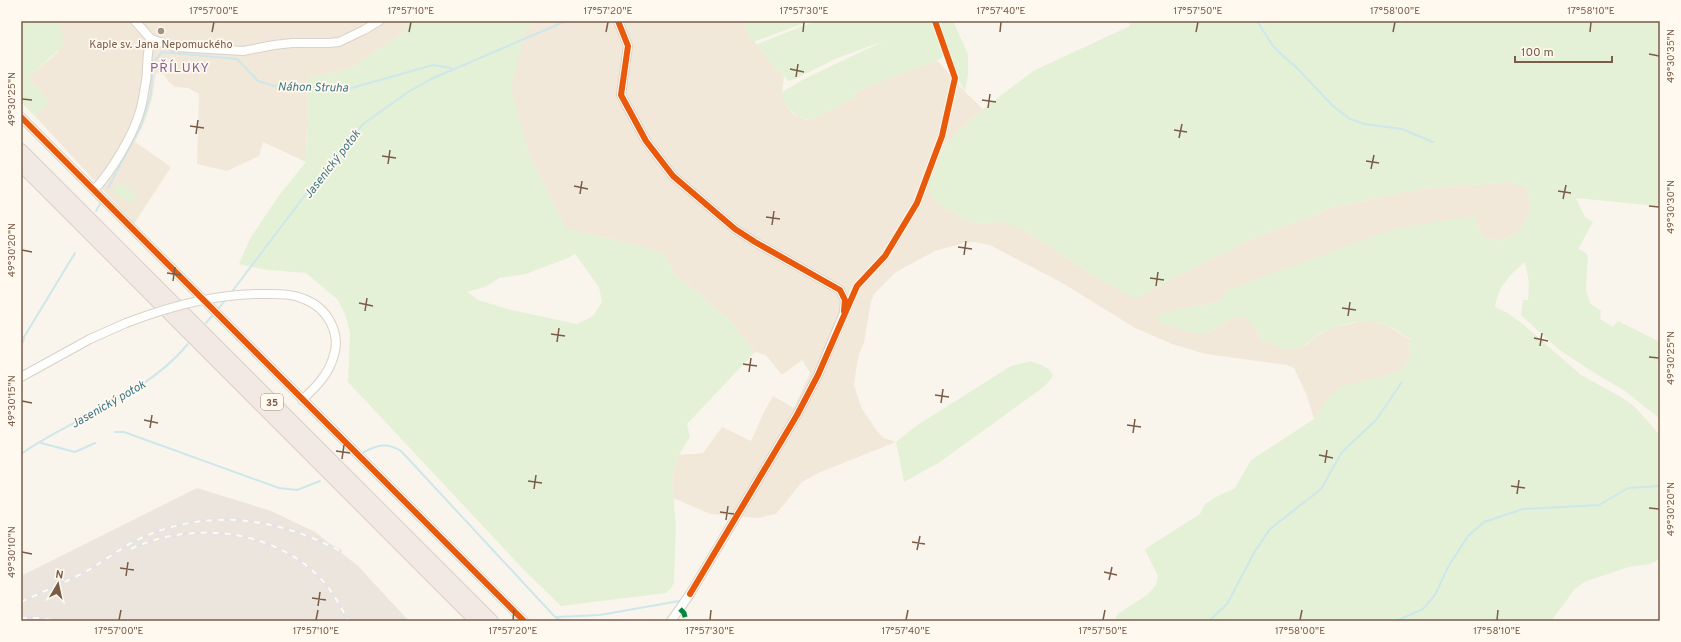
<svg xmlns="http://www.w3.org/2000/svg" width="1681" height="642" viewBox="0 0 1681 642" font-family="Overpass,sans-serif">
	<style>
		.residential { fill: #f2e8d9 }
		.industrial { fill: #ece5dd }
		.green { fill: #e4f1d6; fill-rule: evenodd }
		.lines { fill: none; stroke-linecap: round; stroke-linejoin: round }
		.stream { stroke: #cde7ea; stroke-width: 2 }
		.minor-casing { stroke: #d8d2ca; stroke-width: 10 }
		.highway-casing { stroke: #dad1c9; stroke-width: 14 }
		.minor { stroke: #fefefc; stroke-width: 8 }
		.highway { stroke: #f2e9e4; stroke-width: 12 }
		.rail-casing { stroke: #e5e3e5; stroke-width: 3.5 }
		.rail { stroke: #fff9ef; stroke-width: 2; stroke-dasharray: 6; stroke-linecap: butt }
		.minor-bridge-casing { stroke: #d8d2ca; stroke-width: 10; stroke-linecap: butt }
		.minor-bridge { stroke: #fefefc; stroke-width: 8 }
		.quiet { stroke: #00873e; stroke-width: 5; stroke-dasharray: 10 5; stroke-linecap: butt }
		.cycleway-casing { stroke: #fff9ef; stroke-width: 8 }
		.cycleway { stroke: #e8590c; stroke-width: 6 }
		.ticks { fill: none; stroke: #7a5c49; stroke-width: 1.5 }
		.poi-dot { fill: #a69282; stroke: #fff9ef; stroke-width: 1.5 }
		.labels { text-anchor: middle; stroke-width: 3.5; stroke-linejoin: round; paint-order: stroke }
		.shield { fill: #fff9ef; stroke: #a28b7b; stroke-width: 1 }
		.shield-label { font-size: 10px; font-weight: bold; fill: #7a5c49 }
		.poi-label { font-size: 11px; fill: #7a5c49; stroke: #fff9ef }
		.water-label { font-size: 12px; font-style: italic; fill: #3f7887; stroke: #fff9ef }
		.quarter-label { font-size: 13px; letter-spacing: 1px; fill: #866196; stroke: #fff9ef }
		.neatline { fill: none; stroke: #7a5c49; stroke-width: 1.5 }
		.ticks-label { font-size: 10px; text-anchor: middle; fill: #7a5c49 }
	</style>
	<rect width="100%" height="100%" fill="#f9f5ec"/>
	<g class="residential">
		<polygon points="57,21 406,21 405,32 351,68 308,78 306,162 263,142 259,156 227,171 197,164 199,94 188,88 175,87 169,82 164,75 156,73 152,99 146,118 135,142 171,167 134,224 35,116 50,103 28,78 58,52 62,32"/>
		<polygon points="539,21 743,21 749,37 757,44 777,72 780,71 784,76 782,94 787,107 793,114 806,120 811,120 854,98 857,91 937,60 965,92 983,109 946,144 942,151 945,208 968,220 978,223 992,224 1001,221 1015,225 1038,239 1086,271 1137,298 1206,261 1264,234 1318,214 1325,209 1420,189 1511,182 1527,188 1530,209 1527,220 1517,233 1501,241 1483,238 1474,216 1220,302 1175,310 1207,334 1232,318 1243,316 1255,327 1261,340 1306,345 1316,336 1334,327 1368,320 1389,326 1410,340 1409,357 1404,369 1328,398 1314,419 1307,396 1294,368 1287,365 1206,354 1172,344 1135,328 1064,284 990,245 975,242 964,243 935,251 896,272 875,293 871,301 864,342 859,354 856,370 854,385 862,409 877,431 884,438 896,442 818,473 802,482 776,514 758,518 710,514 673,498 672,483 674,469 679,455 703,453 722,427 751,441 764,412 773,396 794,408 810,373 802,360 782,375 766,355 755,352 731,322 675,274 664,254 608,238 565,229 553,201 528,152 509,85 526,28"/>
	</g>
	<polygon class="industrial" points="197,488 271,511 315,532 358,566 409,621 21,621 21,576"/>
	<g class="green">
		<polygon points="21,21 57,21 62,32 64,45 28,78 50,103 35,116 21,102"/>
		<path d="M406,21H539L526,28L511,88L528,152L553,201L565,228L645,247L664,254L675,274L731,322L755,352L687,424L690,437L679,455L674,469L672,483L676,526L674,582L672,587L666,593L561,606L524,570L348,382L350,332L345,314L338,300L306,273L267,270L239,264L251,237L280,194L306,162L308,78L351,68L405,32ZM575,254L599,287L602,302L593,316L577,324L511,310L478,300L467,292L485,287L499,278L526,274L568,258Z"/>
		<polygon points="743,21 810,21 753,42 749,37"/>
		<path d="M816,21H953L968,54V75L965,92L944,53L942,58L930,63L857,91L854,98L811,120C796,119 783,107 782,92L804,79L884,41L835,59L795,79L788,81L780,71L777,72L757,44Z"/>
		<path d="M1128,21H1660V196L1658,206L1576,198L1585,217L1593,222L1578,249L1585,252L1588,256L1586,290L1590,303L1601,311L1600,319L1613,327L1618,321L1660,342V419L1625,391L1593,372L1558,349L1521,315L1523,300H1528L1529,282L1525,262C1509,275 1498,287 1495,307L1508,313L1525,326L1581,375L1621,397L1634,406L1660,435V559L1650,564L1629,567L1584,582L1575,589L1551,621H1114L1118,614L1147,595L1156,585L1158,576L1145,550L1148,547L1200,514L1205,504L1216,497L1235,488L1251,460L1314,419L1328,398L1344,385L1382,377L1404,369L1409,357L1410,339C1403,335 1396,329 1389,326C1367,316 1337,324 1317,335C1308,341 1306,347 1294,349C1284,351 1271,344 1261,340L1255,327L1243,317L1232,318L1207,334L1192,333L1160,323L1156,316L1175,310L1220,302L1225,291L1397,228L1474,216L1483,238L1501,241L1517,233L1526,220L1530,209L1527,188L1511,182L1420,189L1325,209L1318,214L1264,234L1206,261L1137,298L1129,296L1086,271L1027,232L1002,221L992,224L978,223L968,220L945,208L935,202L930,193V181L938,160L946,144L983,109L1033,71L1130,26Z"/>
		<polygon points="119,182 138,195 132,204 113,192"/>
		<path d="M1031,361C1040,365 1050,366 1053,376L1045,386L940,462L904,482L896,442L916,426L1011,366Z"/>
	</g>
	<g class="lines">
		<g class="stream">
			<polyline points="1257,21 1273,46 1283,56 1295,66 1333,106 1350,119 1365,124 1402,129 1433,142"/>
			<polyline points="108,188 141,126 151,94 153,63 162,52 237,59 258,81 274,86 348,89 433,65 451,68"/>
			<polyline points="96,211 100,204"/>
			<polyline points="231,293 315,182 363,124 408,92 431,79 566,21"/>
			<polyline points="219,308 226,299"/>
			<polyline points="206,323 213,315"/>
			<polyline points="23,342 24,337 75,253"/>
			<polyline points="21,394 22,387"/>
			<polyline points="115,432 124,432 279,488 297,490 320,481"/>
			<polyline points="41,443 75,452 95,443"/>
			<path d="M364,452C377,445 387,442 401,451L555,617L562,621"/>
			<path d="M21,454C75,416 144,397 188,344"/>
			<polyline points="556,617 600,615 679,601"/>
			<polyline points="1209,621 1227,604 1255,551 1270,529 1321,489 1342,452 1376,420 1402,382"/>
			<polyline points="1396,621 1423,609 1435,595 1448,567 1468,536 1484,522 1523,509 1599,505 1628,488 1660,486"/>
		</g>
		<defs>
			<g id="minor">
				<polyline points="135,21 151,39 175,47 243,51 274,45 292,43 329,43 339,42 364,30 379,21"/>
				<polyline points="618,21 628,46 621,95 646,141 673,176 735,229 755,242 840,290 845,300 844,313 818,375 797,415 690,594 671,621"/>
				<polyline points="21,117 524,621"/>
				<path d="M94,190C111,172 133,136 140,111C143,102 144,91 146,81C148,66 146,54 151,39"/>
				<path d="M270,294C281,294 293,294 304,299C328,308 342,334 333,358C328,375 315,388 302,400"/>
				<polyline points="21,377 90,339 126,323"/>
			</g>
			<g id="highway">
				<polyline points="21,150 492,621"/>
				<polyline points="21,165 476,621"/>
			</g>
		</defs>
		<use href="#minor" class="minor-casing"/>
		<use href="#highway" class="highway-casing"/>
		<use href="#minor" class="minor"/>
		<use href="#highway" class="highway"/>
		<defs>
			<g id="rail">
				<path d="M131,549C192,520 275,529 322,580C333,592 341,607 348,621"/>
				<path d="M21,602C44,591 69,581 92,568C108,558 124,546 141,538C208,508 276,517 340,551"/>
				<polyline points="21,618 37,618 60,621"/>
			</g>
		</defs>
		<use href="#rail" class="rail-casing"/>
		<use href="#rail" class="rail"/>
		<defs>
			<path id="minor-bridge" d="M126,323C173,305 219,293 270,294"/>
		</defs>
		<use href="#minor-bridge" class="minor-bridge-casing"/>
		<use href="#minor-bridge" class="minor-bridge"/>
		<polyline class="quiet" points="680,609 684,613 686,621"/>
		<defs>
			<g id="cycleway">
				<polyline points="618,21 628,46 621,95 646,141 673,176 735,229 755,242 840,290 845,300 844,311"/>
				<polyline points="21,117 524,621"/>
				<polyline points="690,594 797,415 818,375 857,286 885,256 917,203 942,136 955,78 935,21"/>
			</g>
		</defs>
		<use href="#cycleway" class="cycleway-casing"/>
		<use href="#cycleway" class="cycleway"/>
	</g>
	<path class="ticks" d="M212,32L214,22M409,32L411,22M606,32L608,22M803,32L804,22M1000,32L1001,22M1196,32L1198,22M1393,32L1395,22M1590,32L1591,22M1649,54L1659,56M790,69L804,72M796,77L798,64M22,99L32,100M982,100L996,102M988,108L990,94M190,126L204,128M1174,130L1187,132M196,134L198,120M1179,138L1182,124M382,156L396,158M1366,161L1379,163M388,164L390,150M1371,169L1374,155M574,186L588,189M1558,191L1571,193M580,194L582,181M1563,199L1566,185M1649,206L1659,207M766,217L780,219M772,225L774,211M958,247L972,249M22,250L32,252M964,255L966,241M167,273L181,275M1150,278L1164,280M173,281L175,267M1156,286L1158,272M359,303L373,306M1342,308L1356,310M365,311L367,298M1348,316L1350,302M551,334L565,336M1534,338L1548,341M557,342L559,328M1540,346L1542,333M1649,357L1659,358M743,364L757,366M749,372L751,358M935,395L949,397M22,401L32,403M941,403L943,389M144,420L158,423M1127,425L1141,427M150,428L152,415M1133,433L1135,419M336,451L350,453M1319,455L1333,458M342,459L344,445M1325,463L1327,450M528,481L542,483M1511,486L1525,488M534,489L536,475M1517,494L1519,480M1649,508L1659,509M720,512L734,514M726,520L728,506M912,542L925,544M917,550L920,536M22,552L32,554M120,568L134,570M1104,572L1117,575M126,576L128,562M1109,580L1112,567M312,598L326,600M318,606L320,592M119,620L121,610M316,620L318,610M513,620L514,610M710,620L711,610M906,620L908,610M1103,620L1105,610M1300,620L1302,610M1497,620L1498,610"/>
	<circle class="poi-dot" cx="161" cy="31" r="4"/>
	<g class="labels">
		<rect class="shield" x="261" y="394" width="22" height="16" rx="3"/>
		<g class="shield-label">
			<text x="272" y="406">35</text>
		</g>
		<g class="poi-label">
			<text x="161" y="48">Kaple sv. Jana Nepomuckého</text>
		</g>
		<g class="water-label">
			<text transform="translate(313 87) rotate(1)" y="4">Náhon Struha</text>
			<text transform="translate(332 164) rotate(-52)" y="4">Jasenický potok</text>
			<text transform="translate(108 404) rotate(-30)" y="4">Jasenický potok</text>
		</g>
		<g class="quarter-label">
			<text x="180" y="72">PŘÍLUKY</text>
		</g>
	</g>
	<rect width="1681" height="642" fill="none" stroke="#fff9ef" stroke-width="44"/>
	<g transform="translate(58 584) rotate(9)" stroke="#fff9ef" stroke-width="3" paint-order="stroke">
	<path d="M0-3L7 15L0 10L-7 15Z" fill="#7a5c49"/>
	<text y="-6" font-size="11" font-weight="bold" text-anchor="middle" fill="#7a5c49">N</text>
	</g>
	<path d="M1515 56v6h97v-6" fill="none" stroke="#7a5c49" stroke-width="2"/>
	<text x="1521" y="56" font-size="12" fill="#7a5c49" stroke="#fff9ef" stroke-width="3" paint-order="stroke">100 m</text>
	<rect x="22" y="22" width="1637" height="598" class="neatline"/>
	<g class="ticks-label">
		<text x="214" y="14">17°57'00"E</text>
		<text x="411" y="14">17°57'10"E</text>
		<text x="608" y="14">17°57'20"E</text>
		<text x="804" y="14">17°57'30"E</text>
		<text x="1001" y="14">17°57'40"E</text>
		<text x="1198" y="14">17°57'50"E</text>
		<text x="1395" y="14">17°58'00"E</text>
		<text x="1591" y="14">17°58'10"E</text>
		<text transform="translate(1670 56) rotate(-90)" y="4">49°30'35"N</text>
		<text transform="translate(11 99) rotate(-90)" y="4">49°30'25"N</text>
		<text transform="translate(1670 207) rotate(-90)" y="4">49°30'30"N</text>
		<text transform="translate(11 250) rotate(-90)" y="4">49°30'20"N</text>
		<text transform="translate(1670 358) rotate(-90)" y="4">49°30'25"N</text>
		<text transform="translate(11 401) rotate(-90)" y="4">49°30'15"N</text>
		<text transform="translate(1670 509) rotate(-90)" y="4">49°30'20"N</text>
		<text transform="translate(11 552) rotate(-90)" y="4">49°30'10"N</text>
		<text x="119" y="634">17°57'00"E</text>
		<text x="316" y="634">17°57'10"E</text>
		<text x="513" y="634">17°57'20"E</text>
		<text x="710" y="634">17°57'30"E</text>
		<text x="906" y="634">17°57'40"E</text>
		<text x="1103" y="634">17°57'50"E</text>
		<text x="1300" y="634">17°58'00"E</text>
		<text x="1497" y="634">17°58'10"E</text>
	</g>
</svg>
